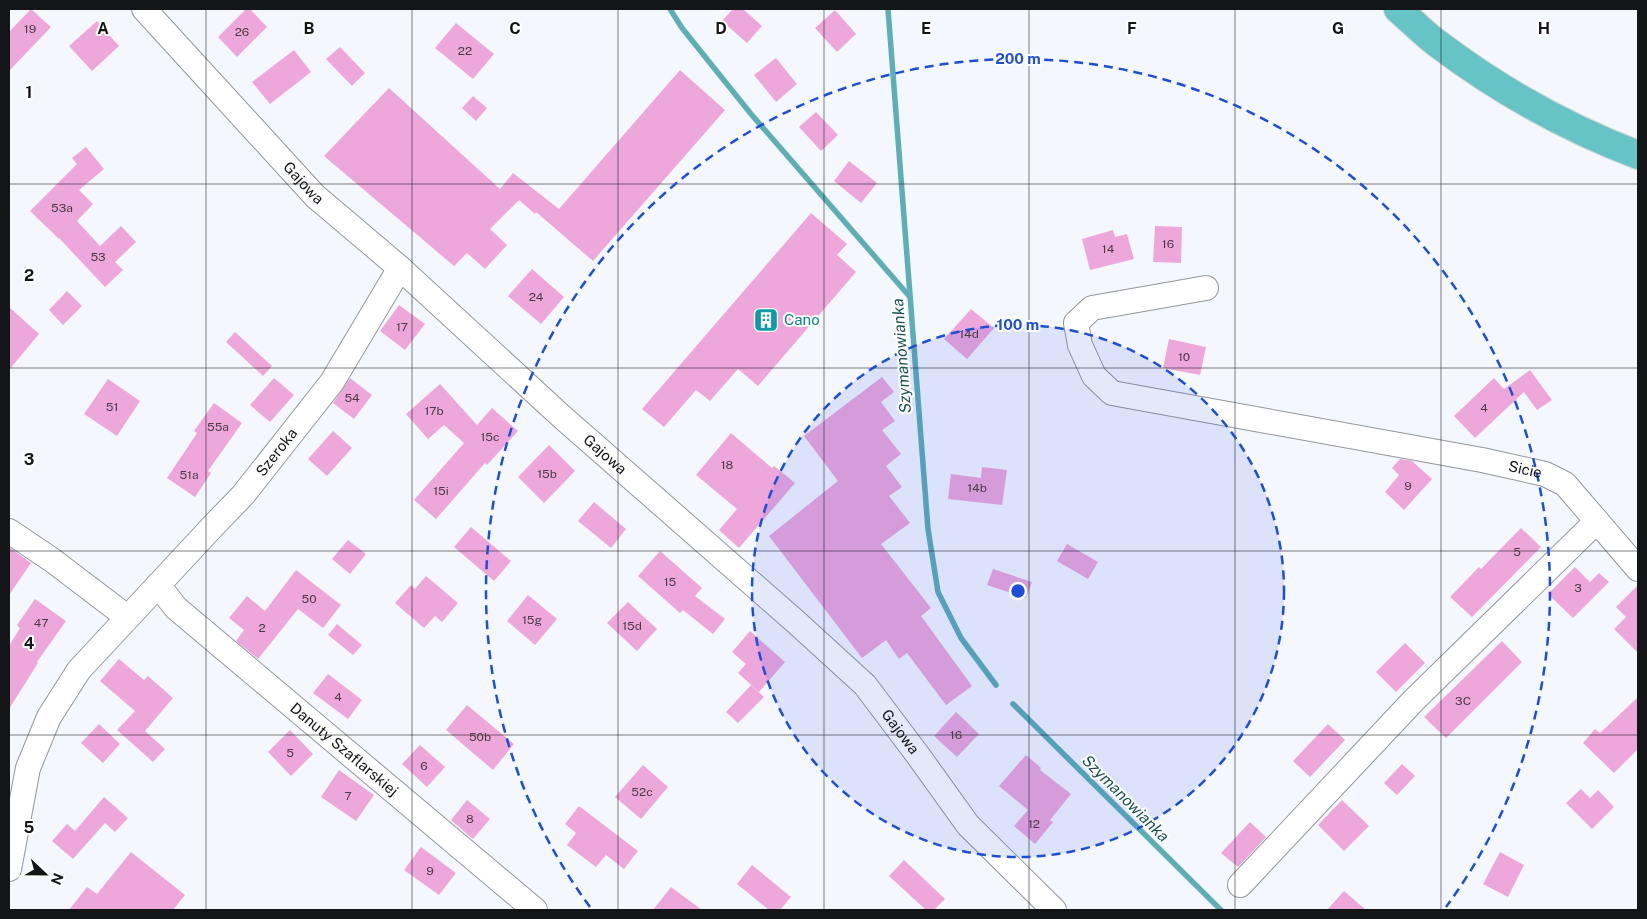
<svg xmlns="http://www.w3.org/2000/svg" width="1647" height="919" viewBox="0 0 1647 919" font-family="'Public Sans',sans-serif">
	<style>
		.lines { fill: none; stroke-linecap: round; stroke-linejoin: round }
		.stream { stroke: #5daeb5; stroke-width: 5.5 }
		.building { fill: #eea7db }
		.minor-casing { stroke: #94969c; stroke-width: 26 }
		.major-casing { stroke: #d5d5d5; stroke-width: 30 }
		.minor { stroke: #fff; stroke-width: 24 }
		.major { stroke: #66c4c7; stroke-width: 28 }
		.grid { fill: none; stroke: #141517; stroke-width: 1; stroke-opacity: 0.55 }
		.ring { fill: none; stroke: #1d4ed8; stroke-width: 2.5; stroke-dasharray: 9 6 }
		.labels { text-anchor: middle; stroke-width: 4; stroke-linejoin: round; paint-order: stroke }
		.number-label { font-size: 12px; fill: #4a3a48 }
		.street-label { font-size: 15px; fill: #141517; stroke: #fff }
		.culture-label { font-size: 15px; fill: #0d838f; stroke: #fff; text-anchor: start }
		.water-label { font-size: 16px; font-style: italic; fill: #1d5054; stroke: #fff }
		.grid-label { font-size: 16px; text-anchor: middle; font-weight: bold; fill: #141517; stroke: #fff; stroke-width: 4; stroke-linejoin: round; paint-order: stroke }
		.centre { fill: #1d4ed8; stroke: #fff; stroke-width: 2.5 }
		.ring-label { font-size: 15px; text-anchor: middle; font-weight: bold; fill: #1d4ed8; stroke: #fff; stroke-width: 4; stroke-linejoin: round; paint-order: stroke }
	</style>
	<rect width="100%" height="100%" fill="#f5f7fe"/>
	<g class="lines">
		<g class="stream">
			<polyline points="670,9 682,28 751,114 910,297"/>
			<polyline points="888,9 928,529 938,592 961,638 996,685"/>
			<polyline points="1013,704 1221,910"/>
		</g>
	</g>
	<g class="building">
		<polygon points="31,9 51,27 9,71 9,32"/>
		<polygon points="246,9 250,9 267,27 237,57 218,37"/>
		<polygon points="733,9 743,9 762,26 747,43 722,21"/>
		<polygon points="835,10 856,34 837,52 815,28"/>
		<polygon points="97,21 119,46 92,71 69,46"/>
		<polygon points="456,23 494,54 473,79 435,48"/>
		<polygon points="340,47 365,73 352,86 326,59"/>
		<polygon points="294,50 311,72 270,104 252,82"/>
		<polygon points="776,58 797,84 776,102 754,75"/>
		<polygon points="680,70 725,110 593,261 536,212 535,214 519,200 490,229 507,245 485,269 467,253 454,266 324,156 389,88 500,189 513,173 559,209"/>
		<polygon points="473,96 487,108 476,121 462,108"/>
		<polygon points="816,112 838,135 821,151 799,127"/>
		<polygon points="86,147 104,169 79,190 93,204 77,221 100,246 121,226 136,242 115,262 123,270 105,287 59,238 59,239 30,211 77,164 72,158"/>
		<polygon points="849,161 877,183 861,203 834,181"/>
		<polygon points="811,213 847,244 837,255 856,272 758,386 738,369 710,401 696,390 664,427 642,409"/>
		<polygon points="1155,226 1182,227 1181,263 1153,262"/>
		<polygon points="1113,230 1115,237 1127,234 1134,259 1090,270 1082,239"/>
		<polygon points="532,269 564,297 541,324 508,296"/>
		<polygon points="67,291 82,306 63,325 49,310"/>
		<polygon points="399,305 425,324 405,350 380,331"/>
		<polygon points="9,307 39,334 9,370"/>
		<polygon points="971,309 994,328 967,359 944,339"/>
		<polygon points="235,332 272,366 263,376 226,342"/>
		<polygon points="1169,339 1206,347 1200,375 1163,368"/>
		<polygon points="1530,370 1552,400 1537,410 1524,392 1475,438 1454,416 1494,378 1504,389"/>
		<polygon points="882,377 894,392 881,402 895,421 882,430 901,454 886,466 902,487 889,496 910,523 881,544 931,608 921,616 972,686 946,705 907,653 899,659 886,640 862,658 769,536 838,481 804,436"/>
		<polygon points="274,378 294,395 270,422 250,405"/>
		<polygon points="350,378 372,395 354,419 333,403"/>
		<polygon points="108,379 140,401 117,436 84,414"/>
		<polygon points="440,384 477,425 492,408 518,431 487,465 485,463 436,519 414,500 464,443 444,425 428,439 406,414"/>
		<polygon points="214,403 242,423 208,471 211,473 195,497 167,478 197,433 194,431"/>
		<polygon points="333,431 352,448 327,476 308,459"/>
		<polygon points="731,433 772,468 774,466 795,483 739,548 719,530 737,509 696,475"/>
		<polygon points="549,445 575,471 544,503 518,477"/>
		<polygon points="1400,459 1412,461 1432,479 1404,510 1385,492 1399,475 1392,468"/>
		<polygon points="982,467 1007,470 1002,505 948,499 951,474 981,478"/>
		<polygon points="594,502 626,529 611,548 578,521"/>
		<polygon points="471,527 511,561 494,581 454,547"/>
		<polygon points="1521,528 1541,547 1472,617 1450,597 1479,567 1481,569"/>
		<polygon points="348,540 366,554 350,574 332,559"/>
		<polygon points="1067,544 1098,562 1088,579 1057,561"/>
		<polygon points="9,547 31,563 9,595"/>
		<polygon points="660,551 702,588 695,596 725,619 713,634 683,610 680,613 638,576"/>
		<polygon points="1575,567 1590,582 1599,573 1609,582 1573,618 1548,594"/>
		<polygon points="993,569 1032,582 1026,598 987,585"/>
		<polygon points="296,570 341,605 323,628 298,609 258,659 236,641 244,630 229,618 247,596 265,611"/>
		<polygon points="426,576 458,603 442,622 435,616 424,628 395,603 411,585 415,589"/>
		<polygon points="1638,585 1638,653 1614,629 1626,617 1616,607"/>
		<polygon points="528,595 557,619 535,645 507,621"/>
		<polygon points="35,599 66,621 37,662 38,663 9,709 9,646 20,628 17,625"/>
		<polygon points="628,602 657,629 637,651 607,623"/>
		<polygon points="337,624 362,645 353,655 328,635"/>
		<polygon points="750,631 785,662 759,692 738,673 746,664 732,652"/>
		<polygon points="1502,641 1522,662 1446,738 1424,717"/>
		<polygon points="1405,643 1425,663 1396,692 1376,672"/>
		<polygon points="119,659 144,680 148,676 173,698 145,731 165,749 153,762 117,730 135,711 100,681"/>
		<polygon points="328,674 362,700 348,719 313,693"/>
		<polygon points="751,685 764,697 738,723 726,712"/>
		<polygon points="1638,697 1638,749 1614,773 1583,743 1595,729 1600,733"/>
		<polygon points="467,705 514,744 493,770 446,730"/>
		<polygon points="956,712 979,734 957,757 934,736"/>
		<polygon points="99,724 120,744 103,763 81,743"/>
		<polygon points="1328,724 1345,740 1310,777 1293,761"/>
		<polygon points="290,730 313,754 291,776 268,752"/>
		<polygon points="420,745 445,767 427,787 402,764"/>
		<polygon points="1026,755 1041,768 1040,770 1071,794 1050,820 1053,822 1035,844 1014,826 1028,810 999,786"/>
		<polygon points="1402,764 1415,776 1397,795 1384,783"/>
		<polygon points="643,765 668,787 641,819 615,797"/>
		<polygon points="339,770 374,795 356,821 321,797"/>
		<polygon points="1581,789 1590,798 1598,790 1614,807 1592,829 1566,803"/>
		<polygon points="104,797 128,818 115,832 105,823 73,859 52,841 67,824 75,831"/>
		<polygon points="467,800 490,819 473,839 451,820"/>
		<polygon points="1342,800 1369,826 1344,851 1318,825"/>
		<polygon points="579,806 638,851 624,869 606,855 596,867 567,845 576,833 565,824"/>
		<polygon points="1250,822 1266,837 1238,867 1221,853"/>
		<polygon points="421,847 456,873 439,895 404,870"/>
		<polygon points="131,852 185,895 173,910 69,910 87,887 97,894"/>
		<polygon points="1500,852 1524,865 1508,897 1483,884"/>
		<polygon points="904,860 945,899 934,910 926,910 889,876"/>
		<polygon points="752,865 791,897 780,910 769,910 737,884"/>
		<polygon points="671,887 702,910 653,910"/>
		<polygon points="1344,891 1366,910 1327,910"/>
	</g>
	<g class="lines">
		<defs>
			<g id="minor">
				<path id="s1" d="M144,9L315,196L400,268L561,416L796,622L865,685L917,754L968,825L1054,910"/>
				<path id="s2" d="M1206,288L1092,308L1076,323L1080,345L1094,376L1112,393L1482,460L1545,474L1565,484L1638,569"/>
				<polyline points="9,531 52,560 127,617"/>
				<path id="s3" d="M158,585L176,608L535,910"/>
				<path id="s4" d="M9,869L28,768L49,717L79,670L214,525L243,495L332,382L400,268"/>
				<polyline points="1240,885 1414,700 1597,521"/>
			</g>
			<path id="major" d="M1398,9C1411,20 1424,34 1438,44C1499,90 1567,128 1638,155"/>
		</defs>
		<use href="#minor" class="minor-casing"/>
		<use href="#major" class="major-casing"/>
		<use href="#minor" class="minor"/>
		<use href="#major" class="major"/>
	</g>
	<path class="grid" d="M206,9V910M412,9V910M618,9V910M824,9V910M1029,9V910M1235,9V910M1441,9V910M9,184H1638M9,368H1638M9,551H1638M9,735H1638"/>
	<circle cx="1018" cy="591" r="266" fill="#1d4ed8" fill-opacity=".12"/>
	<g class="ring">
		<circle cx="1018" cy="591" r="266"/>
		<path d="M590 907A532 532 0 1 1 1446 907"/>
	</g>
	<defs>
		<symbol id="building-square" viewBox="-11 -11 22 22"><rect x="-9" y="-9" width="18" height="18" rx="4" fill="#0f9aa8" stroke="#fff"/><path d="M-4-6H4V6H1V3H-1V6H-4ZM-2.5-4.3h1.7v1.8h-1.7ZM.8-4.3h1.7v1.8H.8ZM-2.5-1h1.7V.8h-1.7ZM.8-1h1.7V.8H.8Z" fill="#fff"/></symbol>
	</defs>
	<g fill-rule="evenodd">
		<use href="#building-square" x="752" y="306" width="28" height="28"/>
	</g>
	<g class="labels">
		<g class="number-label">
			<text x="30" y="33">19</text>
			<text x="242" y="36">26</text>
			<text x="465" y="55">22</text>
			<text x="62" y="212">53a</text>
			<text x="1168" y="248">16</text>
			<text x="1108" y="253">14</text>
			<text x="98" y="261">53</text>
			<text x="536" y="301">24</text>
			<text x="402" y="331">17</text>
			<text x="969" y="338">14d</text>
			<text x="1184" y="361">10</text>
			<text x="352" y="402">54</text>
			<text x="112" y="411">51</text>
			<text x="1484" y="412">4</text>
			<text x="434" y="415">17b</text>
			<text x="218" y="431">55a</text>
			<text x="490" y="441">15c</text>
			<text x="727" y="469">18</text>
			<text x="547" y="478">15b</text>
			<text x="189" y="479">51a</text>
			<text x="1408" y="490">9</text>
			<text x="977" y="492">14b</text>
			<text x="441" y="495">15i</text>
			<text x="1517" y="556">5</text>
			<text x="670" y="586">15</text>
			<text x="1578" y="592">3</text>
			<text x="309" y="603">50</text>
			<text x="532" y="624">15g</text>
			<text x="41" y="627">47</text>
			<text x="632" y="630">15d</text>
			<text x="262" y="632">2</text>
			<text x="338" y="701">4</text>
			<text x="1463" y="705">3C</text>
			<text x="956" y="739">16</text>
			<text x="480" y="741">50b</text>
			<text x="290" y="757">5</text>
			<text x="424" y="770">6</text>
			<text x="642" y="796">52c</text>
			<text x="348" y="800">7</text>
			<text x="470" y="823">8</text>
			<text x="1034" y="828">12</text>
			<text x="430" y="875">9</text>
		</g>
		<g class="street-label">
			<text dy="5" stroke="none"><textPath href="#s1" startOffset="236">Gajowa</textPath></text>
			<text dy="5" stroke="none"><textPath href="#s4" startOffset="508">Szeroka</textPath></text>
			<text dy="5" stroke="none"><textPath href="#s1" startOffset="642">Gajowa</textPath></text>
			<text dy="5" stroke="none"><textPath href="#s2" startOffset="639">Sicie</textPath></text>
			<text dy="5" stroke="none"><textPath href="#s1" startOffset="1048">Gajowa</textPath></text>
			<text dy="5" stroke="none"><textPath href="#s3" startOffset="249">Danuty Szaflarskiej</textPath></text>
		</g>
		<g class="culture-label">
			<text x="784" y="325">Cano</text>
		</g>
		<g class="water-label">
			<text transform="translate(901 356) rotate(-94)" y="6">Szymanowianka</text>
			<text transform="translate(1126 798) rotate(45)" y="6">Szymanowianka</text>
		</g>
	</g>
	<g class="grid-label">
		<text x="103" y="34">A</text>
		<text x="309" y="34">B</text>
		<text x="515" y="34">C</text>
		<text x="721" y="34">D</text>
		<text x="926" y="34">E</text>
		<text x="1132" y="34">F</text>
		<text x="1338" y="34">G</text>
		<text x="1544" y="34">H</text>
		<text x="29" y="98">1</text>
		<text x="29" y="281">2</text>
		<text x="29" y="465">3</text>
		<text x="29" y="649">4</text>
		<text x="29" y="833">5</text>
	</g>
	<circle cx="1018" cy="591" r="8" class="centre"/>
	<g class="ring-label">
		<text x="1018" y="64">200 m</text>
		<text x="1018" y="330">100 m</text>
	</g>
	<rect width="1647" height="919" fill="none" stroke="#141517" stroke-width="20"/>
	<g transform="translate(45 874) rotate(112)" stroke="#ffffff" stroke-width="4" paint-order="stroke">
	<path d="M0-4L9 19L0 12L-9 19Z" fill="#141517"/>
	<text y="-8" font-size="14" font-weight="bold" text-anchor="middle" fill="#141517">N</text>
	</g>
</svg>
